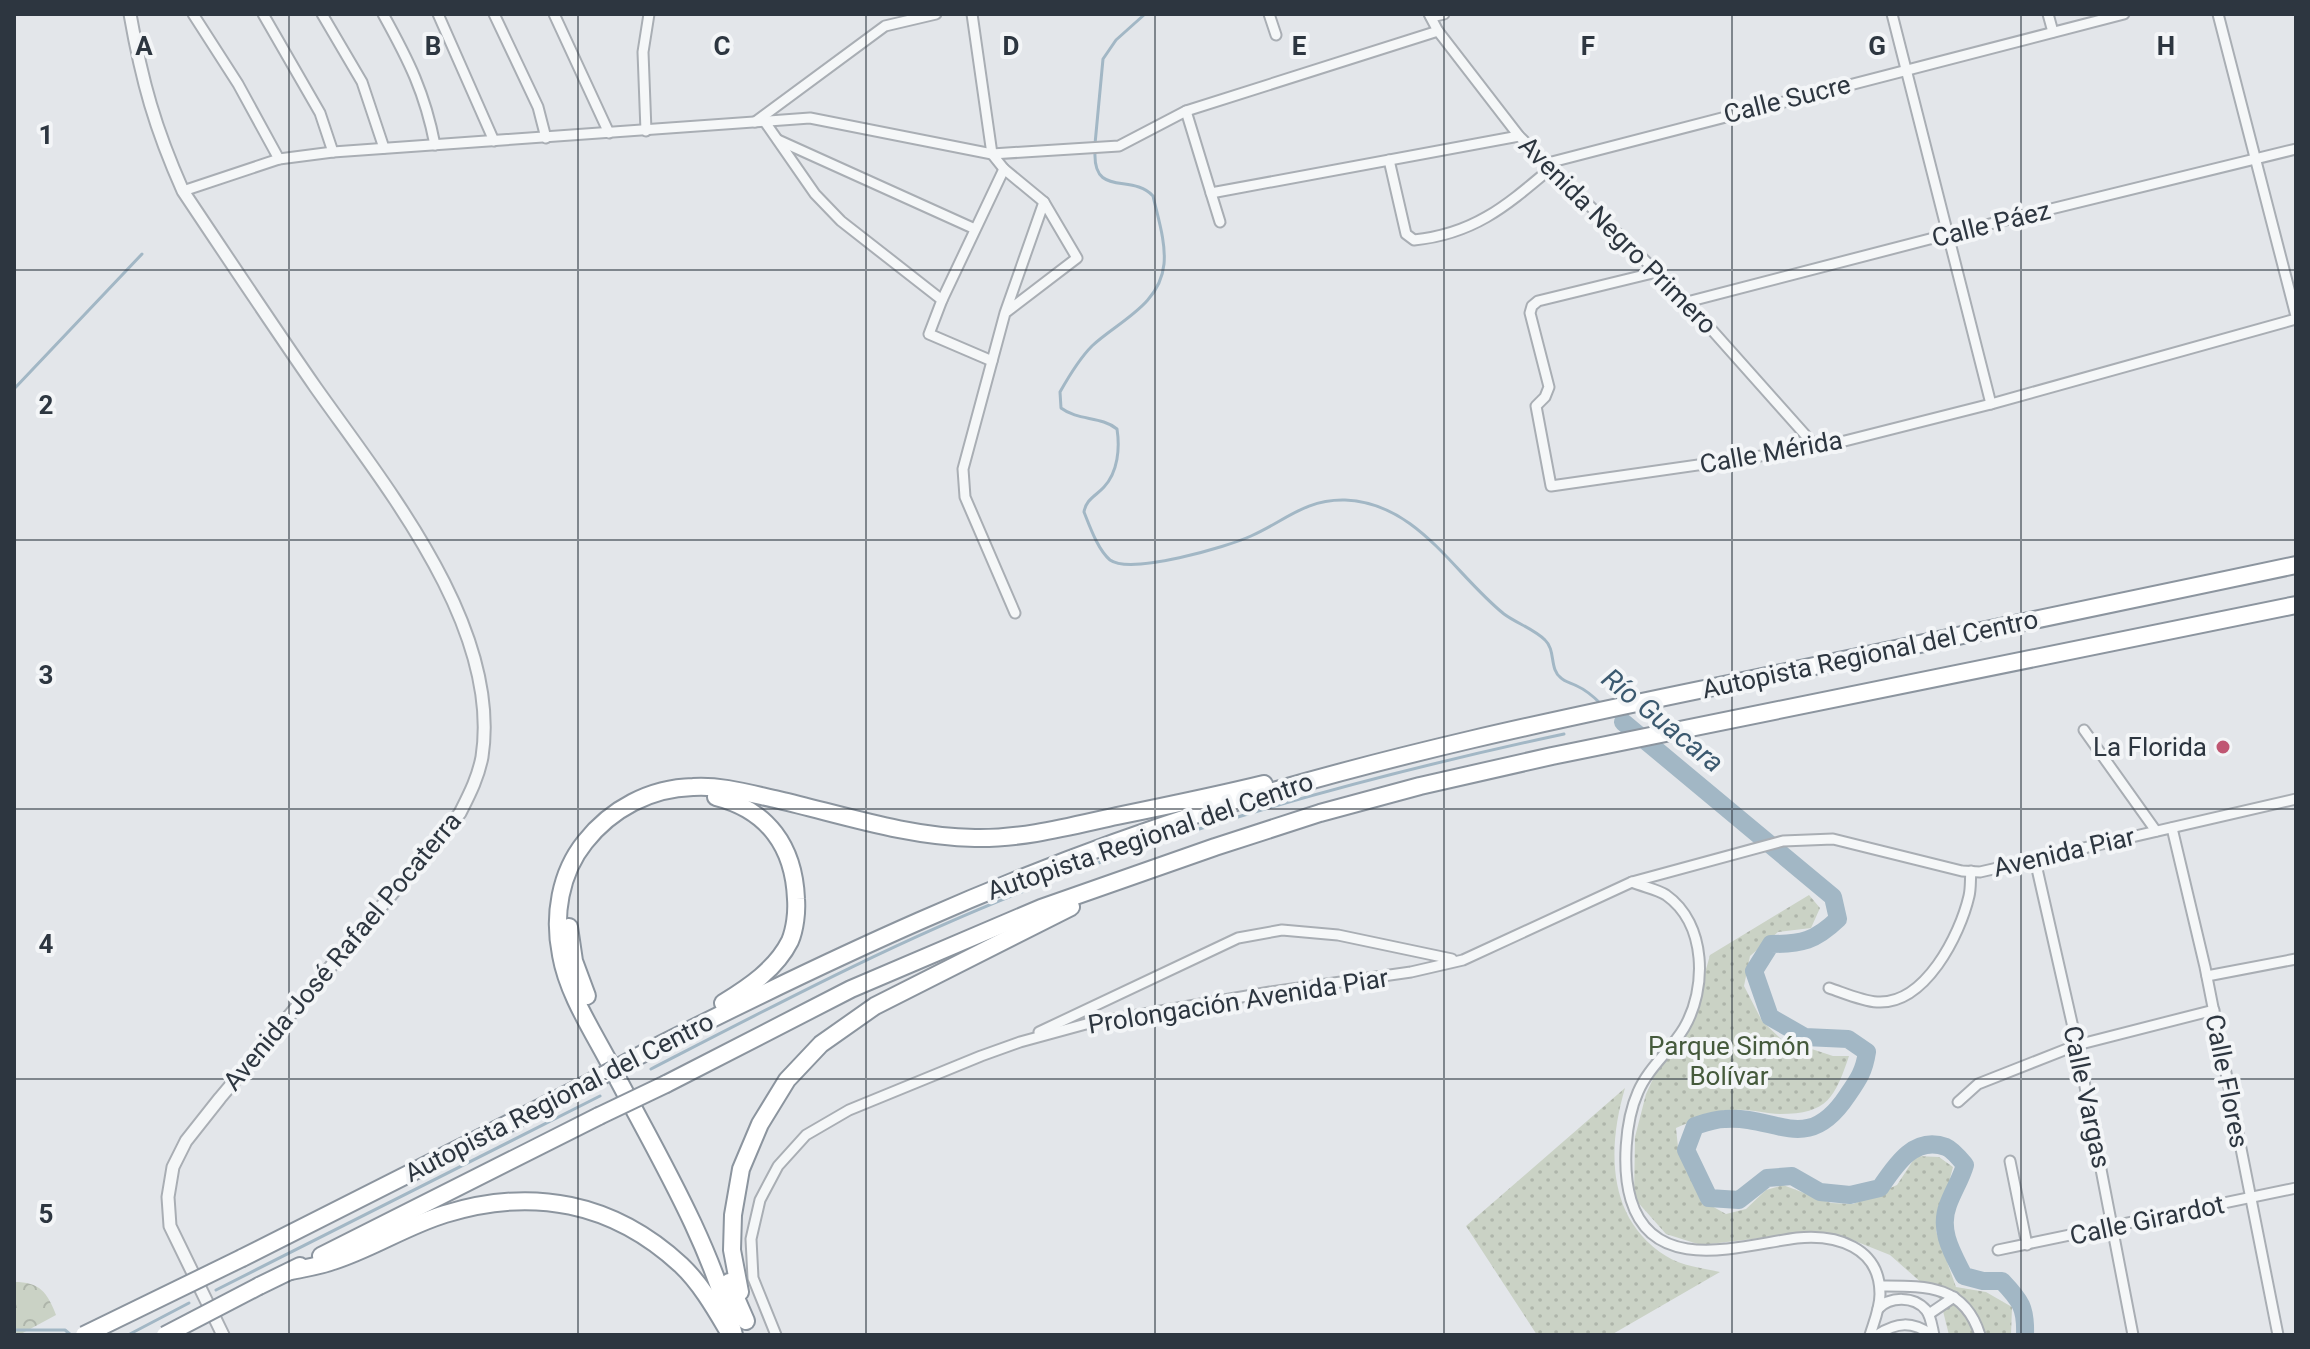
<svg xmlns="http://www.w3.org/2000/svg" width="2310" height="1349" viewBox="0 0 2310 1349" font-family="Roboto,sans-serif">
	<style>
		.forest { fill: url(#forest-crowns) }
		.park { fill: url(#park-dots) }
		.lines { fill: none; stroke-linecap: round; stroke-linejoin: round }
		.stream { stroke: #a2b7c5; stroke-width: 3 }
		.river { stroke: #a2b7c5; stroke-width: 18 }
		.minor-casing { stroke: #a9aeb4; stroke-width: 13 }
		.tertiary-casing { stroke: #a9aeb4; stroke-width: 15 }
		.motorway-casing { stroke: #8c959f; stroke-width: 20 }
		.minor { stroke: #f5f7f8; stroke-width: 9 }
		.tertiary { stroke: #f5f7f8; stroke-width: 11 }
		.motorway { stroke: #fff; stroke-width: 16 }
		.motorway-bridge-casing { stroke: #8c959f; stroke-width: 20; stroke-linecap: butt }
		.motorway-bridge { stroke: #fff; stroke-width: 16 }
		.grid { fill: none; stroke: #2d3640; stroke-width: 2; stroke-opacity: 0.55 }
		.poi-dot { fill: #c05773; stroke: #f3f5f7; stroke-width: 3 }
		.labels { text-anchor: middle; stroke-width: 8; stroke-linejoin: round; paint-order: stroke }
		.street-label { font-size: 26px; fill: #2d3640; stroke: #f3f5f7 }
		.poi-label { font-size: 26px; fill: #2d3640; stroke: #f3f5f7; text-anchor: end }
		.park-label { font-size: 26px; fill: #455a3c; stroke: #f3f5f7 }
		.water-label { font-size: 28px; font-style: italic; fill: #3b596f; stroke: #f3f5f7 }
		.grid-label { font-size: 26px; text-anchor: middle; font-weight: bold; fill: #2d3640; stroke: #f3f5f7; stroke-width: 8; stroke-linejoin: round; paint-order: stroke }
	</style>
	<defs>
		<pattern id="forest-crowns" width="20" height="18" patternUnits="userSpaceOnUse" patternTransform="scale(2)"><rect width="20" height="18" fill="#cad2c5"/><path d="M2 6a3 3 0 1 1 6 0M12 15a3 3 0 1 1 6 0" fill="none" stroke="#aeb5aa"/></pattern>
		<pattern id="park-dots" width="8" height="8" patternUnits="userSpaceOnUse" patternTransform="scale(2)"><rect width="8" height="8" fill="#cad2c5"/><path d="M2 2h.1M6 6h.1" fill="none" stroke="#aeb5aa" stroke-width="1.8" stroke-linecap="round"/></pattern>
	</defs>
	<rect width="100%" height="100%" fill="#e3e6ea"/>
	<path class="forest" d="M14,1282C40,1282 47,1292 56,1315L19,1335H14Z"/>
	<g class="park">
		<path d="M1809,895L1820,908L1811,928L1778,932L1750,956L1744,986L1762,1021L1781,1039L1833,1056H1849C1835,1097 1828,1114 1780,1114C1765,1114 1751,1109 1736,1110C1714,1112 1696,1119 1676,1128L1678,1147L1701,1200L1726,1214L1746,1209L1766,1190L1783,1185L1831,1203L1853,1204L1897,1185L1916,1156L1939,1157L1953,1167L1936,1231L1956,1287L1986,1292L2012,1307L2011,1335H1949L1940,1299L1890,1255L1840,1235H1786L1701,1245L1666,1234L1634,1198L1635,1137L1646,1094L1658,1068L1689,1030L1710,955Z"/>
		<path d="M1625,1088C1607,1149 1607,1219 1666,1256C1682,1266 1702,1268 1720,1272L1611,1335H1537L1466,1226Z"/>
	</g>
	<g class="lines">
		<g class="stream">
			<polyline points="1095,144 1103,59 1116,40 1145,14"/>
			<path d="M1095,152C1093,198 1132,173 1153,196C1158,218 1166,242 1164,264C1160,305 1119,321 1092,346C1079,359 1069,376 1060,392L1061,408C1078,421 1101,416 1117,429C1120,448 1118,472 1104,487C1096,496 1086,499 1084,512C1090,527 1098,550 1110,560C1131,575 1227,547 1251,536C1285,521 1305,499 1345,500C1418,503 1453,573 1504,614C1516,623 1534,629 1545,640C1556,650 1549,669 1561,678C1565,682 1572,683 1577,686C1586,690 1594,697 1601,704"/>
			<polyline points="14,389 142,254"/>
			<polyline points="1613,714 1623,722"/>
			<path d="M651,1069C775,1005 898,940 1029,889C1202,821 1382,773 1564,734"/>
			<polyline points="216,1290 600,1096"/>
			<polyline points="14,1330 65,1330 71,1335"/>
			<polyline points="128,1335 189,1303"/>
		</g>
		<path class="river" d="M1623,722L1833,897L1838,919C1815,941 1802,944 1771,944L1754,971L1770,1017L1805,1037L1848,1039L1867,1052C1864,1072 1858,1080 1847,1096C1807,1156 1776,1115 1725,1119C1715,1119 1704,1123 1695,1126L1686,1150L1709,1198L1739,1200L1767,1178L1792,1176L1820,1192L1850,1195L1880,1188C1895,1166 1914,1135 1946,1147C1953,1150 1960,1159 1965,1165C1961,1179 1953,1191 1948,1205C1938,1231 1953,1254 1964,1276L1983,1281H2002C2021,1301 2026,1308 2025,1335"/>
		<defs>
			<g id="minor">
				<polyline points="193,14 238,84 279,159"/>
				<polyline points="263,14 320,113 333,152"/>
				<polyline points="322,14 362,82 384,148"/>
				<path d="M383,14C409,61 425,93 435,145"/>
				<polyline points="438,14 494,141"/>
				<polyline points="494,14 538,107 546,138"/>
				<polyline points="554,14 609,133"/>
				<polyline points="972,14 992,154 1004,169"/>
				<polyline points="1269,14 1276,35"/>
				<polyline points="1429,14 1438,31 1519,136 1687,302 1817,448"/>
				<polyline points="1892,14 1991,404"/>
				<polyline points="2048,14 2053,32"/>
				<polyline points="2218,14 2296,316"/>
				<polyline points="1431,17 1444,14"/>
				<polyline points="1186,111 1211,193 1519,136"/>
				<polyline points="755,122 885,26 936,14"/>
				<polyline points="765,122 815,194 841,221 942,300 929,334 992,361"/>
				<polyline points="646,131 643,52 649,14"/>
				<polyline points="778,140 975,229"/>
				<path d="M1389,160L1406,234L1414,240C1474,234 1506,206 1550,169"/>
				<polyline points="1544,164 2124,14"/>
				<polyline points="183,191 279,159 333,152 810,118 992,154 1119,146 1186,111 1438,31"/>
				<polyline points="1211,193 1220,222"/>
				<polyline points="1657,272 1538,301 1532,306 1530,313 1549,387 1545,397 1536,406 1551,486 1817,448 1991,404 2296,319"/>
				<polyline points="942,300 1004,169 1044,202"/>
				<polyline points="1687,302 1949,234 2296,149"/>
				<polyline points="1005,313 1077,258 1044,202 1005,313 963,469 965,497 1015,613"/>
				<polyline points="2084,730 2156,831"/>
				<polyline points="2172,828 2205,967 2278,1335"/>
				<polyline points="2035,860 2077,1045 2133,1335"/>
				<path d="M1632,882C1643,887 1657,889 1666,895C1707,924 1707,989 1684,1028C1671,1050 1648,1068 1638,1092C1625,1121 1622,1170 1631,1200C1654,1276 1742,1245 1797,1238C1836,1234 1880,1247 1880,1294C1880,1308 1874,1322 1870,1335"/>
				<polyline points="2207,976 2296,959"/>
				<path d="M1829,988C1844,993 1862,1001 1877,1002C1925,1005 1960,935 1969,896C1971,888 1970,879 1971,871"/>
				<polyline points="1039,1032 1238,938 1282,930 1338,935 1452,959"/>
				<polyline points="1958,1102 1978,1084 2077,1045 2214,1010"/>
				<polyline points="2010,1161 2027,1245"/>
				<polyline points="1998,1250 2296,1188"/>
				<path d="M1880,1286C1925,1286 1964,1284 1980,1335"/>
				<path d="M1878,1309C1890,1296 1914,1296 1926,1310C1931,1316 1932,1327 1934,1335"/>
				<polyline points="1929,1314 1954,1297"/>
				<polyline points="776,1335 753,1278 751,1239 760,1200 778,1166 806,1135 849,1110 981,1056 1020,1042 1086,1024 1270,992 1411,972 1463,960 1632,882 1783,841 1833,839 1962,871 1980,872 2296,799"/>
				<path d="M1877,1335C1897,1322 1912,1321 1932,1335"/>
			</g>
			<path id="tertiary" d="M130,14C142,82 155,128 183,191C227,257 271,323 316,388C386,487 502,628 482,757C478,778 469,795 460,813L220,1098L186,1141L173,1167L168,1197L170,1226L223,1335"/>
			<g id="motorway">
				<path d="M716,797C768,810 794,847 796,899C797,912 795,929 790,941C776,969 749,987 723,1003"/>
				<polyline points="569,927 574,961 587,996"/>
				<path d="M646,1052C827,960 1010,874 1204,812C1381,756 1562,718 1743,681C1928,642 2112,604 2296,565"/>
				<polyline points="666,1084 851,989 1041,908 1215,847 1320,813 1420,786 1552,756 2296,605"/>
				<polyline points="321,1256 599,1116"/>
				<polyline points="242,1258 583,1086"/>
				<path d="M291,1271C305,1268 320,1266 333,1261C371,1249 406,1226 445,1214C532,1187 613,1202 681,1265C700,1283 714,1307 727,1329"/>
				<polyline points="729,1282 746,1321"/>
				<polyline points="259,1286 300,1266"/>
				<polyline points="740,1292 732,1250 733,1215 741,1169 760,1124 787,1080 821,1044 875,1006 1071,907"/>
				<path d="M734,1335C710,1241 657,1154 612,1068C594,1033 568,995 561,955C553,916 560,873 585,842C611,809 650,788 693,787C721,785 751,794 779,800C843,815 908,837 975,838C1023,839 1071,826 1117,816C1166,806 1215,796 1264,784"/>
			</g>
		</defs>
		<use href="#minor" class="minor-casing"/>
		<use href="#tertiary" class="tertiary-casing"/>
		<use href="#motorway" class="motorway-casing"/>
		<use href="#minor" class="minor"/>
		<use href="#tertiary" class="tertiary"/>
		<use href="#motorway" class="motorway"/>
		<defs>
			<g id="motorway-bridge">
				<polyline points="583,1086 646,1052"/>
				<polyline points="599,1116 666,1084"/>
				<polyline points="84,1335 242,1258"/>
				<polyline points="165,1335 259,1286"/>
			</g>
		</defs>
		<use href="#motorway-bridge" class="motorway-bridge-casing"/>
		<use href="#motorway-bridge" class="motorway-bridge"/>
	</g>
	<path class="grid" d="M289,14V1335M578,14V1335M866,14V1335M1155,14V1335M1444,14V1335M1732,14V1335M2021,14V1335M14,270H2296M14,540H2296M14,809H2296M14,1079H2296"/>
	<circle class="poi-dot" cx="2223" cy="747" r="8"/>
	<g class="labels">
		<g class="street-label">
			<text transform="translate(1787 99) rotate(-14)" y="9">Calle Sucre</text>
			<text transform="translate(1991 224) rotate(-14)" y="9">Calle Páez</text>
			<text transform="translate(1618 235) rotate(45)" y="9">Avenida Negro Primero</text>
			<text transform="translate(1771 452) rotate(-10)" y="9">Calle Mérida</text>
			<text transform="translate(1870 654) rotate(-12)" y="9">Autopista Regional del Centro</text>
			<text transform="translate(1150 836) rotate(-19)" y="9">Autopista Regional del Centro</text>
			<text transform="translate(2064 852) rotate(-13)" y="9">Avenida Piar</text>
			<text transform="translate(342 951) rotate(-50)" y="9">Avenida José Rafael Pocaterra</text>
			<text transform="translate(1238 1001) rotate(-9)" y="9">Prolongación Avenida Piar</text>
			<text transform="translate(2227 1081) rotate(79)" y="9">Calle Flores</text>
			<text transform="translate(559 1097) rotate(-27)" y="9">Autopista Regional del Centro</text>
			<text transform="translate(2087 1097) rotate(78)" y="9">Calle Vargas</text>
			<text transform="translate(2147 1220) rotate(-12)" y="9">Calle Girardot</text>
		</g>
		<g class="poi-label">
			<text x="2207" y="756">La Florida</text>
		</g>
		<g class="park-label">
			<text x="1729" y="1055">Parque Simón<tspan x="1729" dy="30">Bolívar</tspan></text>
		</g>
		<g class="water-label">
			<text transform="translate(1663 720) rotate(39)" y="10">Río Guacara</text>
		</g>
	</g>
	<g class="grid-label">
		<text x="144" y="55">A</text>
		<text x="433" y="55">B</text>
		<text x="722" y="55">C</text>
		<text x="1011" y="55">D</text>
		<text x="1299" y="55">E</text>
		<text x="1588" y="55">F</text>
		<text x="1877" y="55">G</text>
		<text x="2166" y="55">H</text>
		<text x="46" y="144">1</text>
		<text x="46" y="414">2</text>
		<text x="46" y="684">3</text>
		<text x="46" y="953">4</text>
		<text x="46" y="1223">5</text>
	</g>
	<rect width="2310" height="1349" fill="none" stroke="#2d3640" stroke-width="32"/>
</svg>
